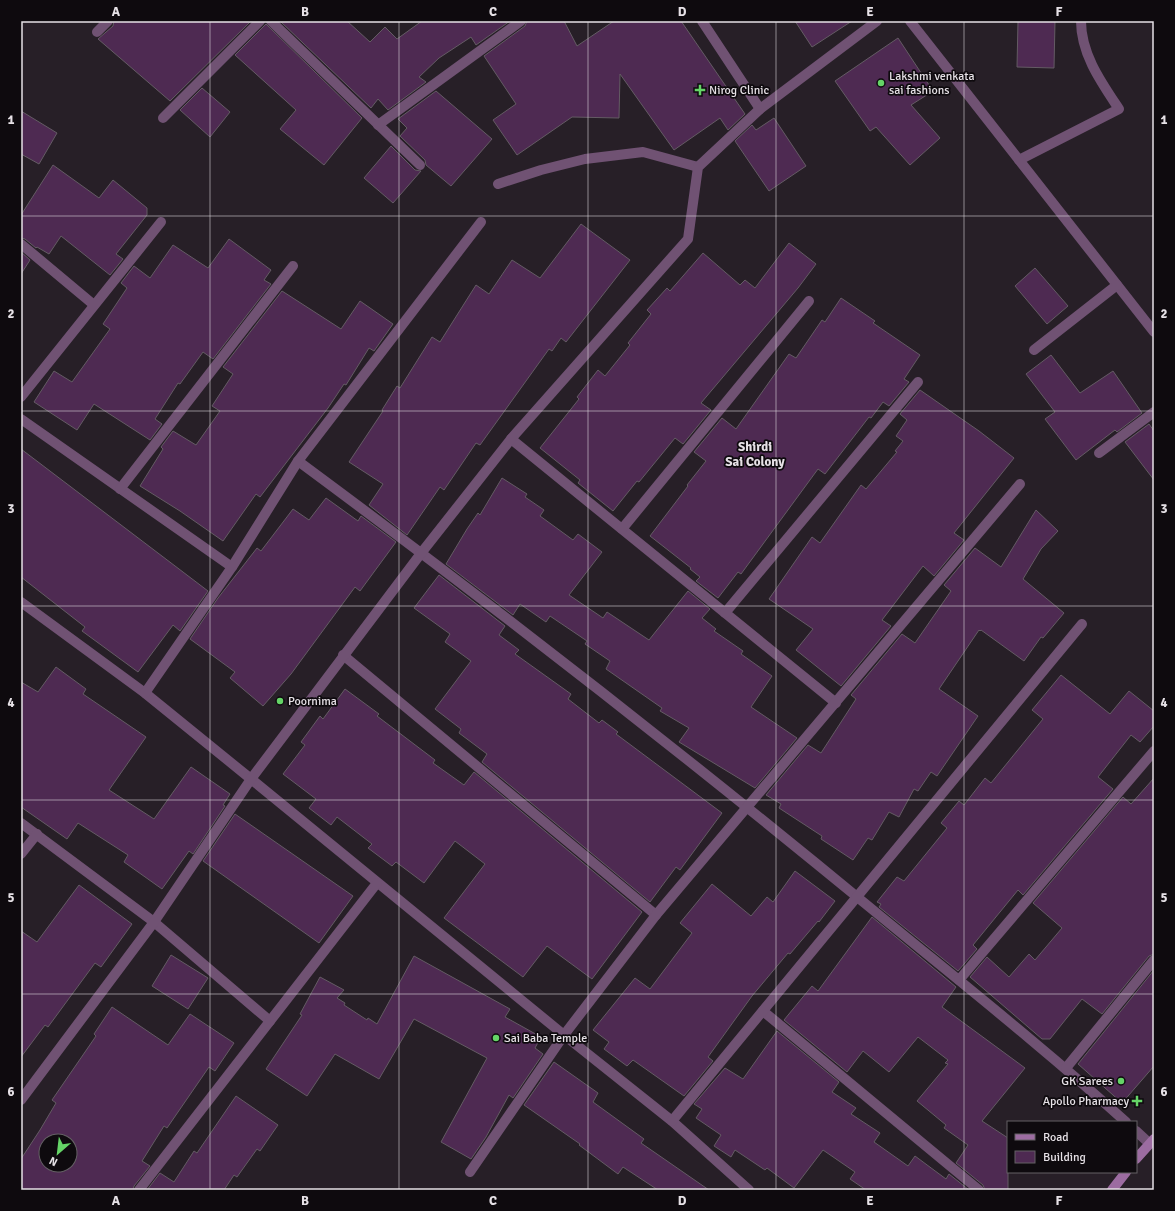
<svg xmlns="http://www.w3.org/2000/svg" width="1175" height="1211" viewBox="0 0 1175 1211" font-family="Signika,sans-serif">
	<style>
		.building { fill: #4e2a52; stroke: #645b64; fill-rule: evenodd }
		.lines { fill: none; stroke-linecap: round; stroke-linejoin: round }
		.lane { stroke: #705273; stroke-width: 10 }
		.street { stroke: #705273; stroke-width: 10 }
		.secondary { stroke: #9c6ca1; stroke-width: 10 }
		.grid { fill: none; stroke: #e6e1e6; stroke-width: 1; stroke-opacity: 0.55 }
		.poi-dot { fill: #65d467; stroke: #0e0a0e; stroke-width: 1.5 }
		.labels { text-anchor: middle; stroke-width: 3.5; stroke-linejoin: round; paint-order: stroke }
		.poi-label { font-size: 12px; fill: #e6e1e6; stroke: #0e0a0e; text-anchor: start }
		.neighbourhood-label { font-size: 13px; font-weight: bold; fill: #e6e1e6; stroke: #0e0a0e }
		.neatline { fill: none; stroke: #e6e1e6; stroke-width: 1.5 }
		.grid-label { font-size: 13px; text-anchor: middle; font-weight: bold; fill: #e6e1e6 }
	</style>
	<rect width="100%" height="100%" fill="#271f27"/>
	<g class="building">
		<polygon points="114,21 251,21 170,101 98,39 113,26"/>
		<polygon points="280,21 347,21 370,42 385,27 397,39 422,21 510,21 476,45 471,37 439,58 419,77 426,82 388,110 378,99 371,108"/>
		<polygon points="527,21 564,21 577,46 614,21 681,21 745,114 728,130 720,118 674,150 620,74 619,118 572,117 517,155 493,120 516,104 484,56 525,26"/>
		<polygon points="795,21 852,21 812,47"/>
		<polygon points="1018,21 1055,21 1054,68 1017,67"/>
		<polygon points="266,24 362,118 324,165 280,129 296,110 235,55"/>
		<polygon points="898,38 933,91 911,105 940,138 910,165 876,127 870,131 835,81"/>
		<polygon points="202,88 230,112 210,137 180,110"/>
		<polygon points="436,91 492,139 451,186 426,165 425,160 400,136 407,128 398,119"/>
		<polygon points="21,111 57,133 39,164 21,154"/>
		<polygon points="774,118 806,166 769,191 735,141 752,125 756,130"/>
		<polygon points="391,146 415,170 421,171 393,203 364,178"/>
		<polygon points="53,165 99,198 113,180 147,208 147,215 116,254 123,259 110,275 61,236 49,254 37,247 36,248 25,239 21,238 21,215"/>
		<polygon points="581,224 630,260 566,342 561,338 552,351 549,349 480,445 476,443 444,490 440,487 407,535 369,505 383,484 349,462 383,411 382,410 397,386 400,388 432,337 440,342 476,285 489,294 512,260 540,278"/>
		<polygon points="229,239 271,270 264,280 271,284 213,359 203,352 180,384 178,383 155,419 162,424 150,440 94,404 77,430 34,402 54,371 72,382 110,329 103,324 127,288 121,283 134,266 150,278 173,245 208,268"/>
		<polygon points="789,243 816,264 798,288 701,403 711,410 683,444 675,438 639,482 637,481 613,511 578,483 580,480 540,448 579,399 577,397 598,370 605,376 630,345 628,343 651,314 647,310 667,288 670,291 703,253 740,285 745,280 755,288"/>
		<polygon points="21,252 30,260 21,274"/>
		<polygon points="1035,268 1068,306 1047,324 1015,286"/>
		<polygon points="282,291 341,329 360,301 393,324 374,351 369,348 346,385 344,384 328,408 260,497 256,494 223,541 180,511 140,486 163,449 161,447 173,431 196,445 220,411 212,406 233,374 223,367"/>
		<polygon points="841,298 875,321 873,323 920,355 904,379 909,382 889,406 883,402 871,418 869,417 825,474 818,469 741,574 738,572 718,598 696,581 700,577 690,569 691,568 650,536 688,486 687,485 706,461 694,452 722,418 736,429 789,354 796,358 822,320 825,322"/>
		<polygon points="1051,355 1080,393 1113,371 1142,413 1117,432 1115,430 1076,460 1045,419 1055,412 1026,374"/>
		<polygon points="920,390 979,431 1014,458 954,533 964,540 934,576 923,566 882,620 891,626 841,686 796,650 813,629 769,599 812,537 820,543 861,485 866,489 897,452 895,451 903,441 896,436 907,420 900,414"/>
		<polygon points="1149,424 1154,431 1154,480 1125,442"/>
		<polygon points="21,449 208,591 180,631 173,625 138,672 82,631 85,627 21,577"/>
		<polygon points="502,478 527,494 525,497 544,510 540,516 573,540 578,534 602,552 569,595 603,618 607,612 649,640 688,591 710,609 702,618 716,629 714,631 743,651 741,654 772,676 751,707 797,738 755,788 679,742 689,728 660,711 662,708 606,669 610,661 585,644 587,641 550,616 546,622 520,604 513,615 446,564 467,529 478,513 480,515"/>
		<polygon points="326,498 358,521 361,516 396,542 360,591 355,587 291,674 263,706 230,678 235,672 190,639 218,598 257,548 261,551 293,509 309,520"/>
		<polygon points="1036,510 1058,531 1041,549 1023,579 1064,613 1043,638 1041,637 1024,661 981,630 980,631 979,630 939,689 978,716 937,776 931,772 918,791 914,789 899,817 889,812 872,840 868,838 853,860 821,839 822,836 779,808 781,804 766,795 808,745 821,753 856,699 851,695 902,634 915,643 951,591 944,585 975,548 1001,567"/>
		<polygon points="439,575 505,626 499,635 519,650 515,654 571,694 568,699 599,723 602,720 618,732 616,734 722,813 680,870 676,867 650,902 482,762 487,754 459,733 461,729 435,709 471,661 445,642 450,634 414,608"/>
		<polygon points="56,667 86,689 83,694 146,737 109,790 154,819 191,767 230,794 223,805 225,806 193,854 189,851 162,889 124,862 128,855 78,823 67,839 21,807 21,682 38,692"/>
		<polygon points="1061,675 1110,714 1129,691 1154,711 1154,726 1140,742 1131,735 1098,777 1113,789 1023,895 1018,890 973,945 977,949 958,971 879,907 881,904 877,902 897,877 904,881 947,828 941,823 959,801 964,805 985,778 991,783 1043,719 1032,710"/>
		<polygon points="345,689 379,714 377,716 435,760 433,763 464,785 474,772 642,912 592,979 547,946 523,977 444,918 485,864 455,841 424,883 396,862 392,866 368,848 372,844 337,817 331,825 309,808 316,799 283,774 305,745 301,742 320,716 323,719"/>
		<polygon points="1154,778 1154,954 1149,956 1102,1014 1082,999 1050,1039 1042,1039 970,977 987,957 1009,977 1029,954 1035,960 1062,928 1033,903 1123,797 1131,804"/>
		<polygon points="235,814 353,896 319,943 203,861"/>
		<polygon points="795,871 835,901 819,922 818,921 790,954 788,953 752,996 708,1057 713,1061 684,1096 633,1060 627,1066 604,1049 609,1042 593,1030 635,978 650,989 692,933 680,923 712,884 751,916 767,897 773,902"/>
		<polygon points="79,885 132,924 101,967 95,963 48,1027 45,1025 21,1057 21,931 37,942"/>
		<polygon points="872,917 956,987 942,1007 1025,1068 982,1121 1008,1138 1008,1190 985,1190 983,1185 956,1163 968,1145 944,1128 946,1125 917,1101 948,1064 945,1063 948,1060 918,1037 889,1072 863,1051 847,1072 784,1020 812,986 818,991"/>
		<polygon points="171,955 208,978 188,1009 152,986"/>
		<polygon points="414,956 510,1009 505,1017 541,1037 535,1048 543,1054 513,1098 509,1095 486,1137 471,1159 441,1142 487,1058 414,1019 379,1079 335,1054 307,1096 266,1069 302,1015 300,1014 320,977 344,990 337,998 345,1003 344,1005 367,1020 368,1018 377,1024"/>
		<polygon points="1154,970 1154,1066 1122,1103 1078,1064"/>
		<path d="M112,1007L168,1045L190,1014L234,1043L215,1071L209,1067L167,1128L164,1126L142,1161L150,1166L134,1186L133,1190H21V1159L40,1130L56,1103L52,1100L96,1036L94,1034ZM46,1141H70V1165H46Z"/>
		<polygon points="777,1031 839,1082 832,1092 856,1108 851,1114 880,1133 874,1142 908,1166 915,1156 946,1179 949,1174 969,1190 866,1190 850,1179 855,1172 823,1150 794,1188 767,1168 765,1170 735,1150 731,1157 714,1146 721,1135 696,1118 702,1109 694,1104 725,1068 743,1079"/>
		<polygon points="554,1062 598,1093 593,1102 644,1139 641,1143 709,1190 658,1190 623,1167 618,1174 579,1145 580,1144 524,1105"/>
		<polygon points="236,1096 278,1125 260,1151 257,1149 237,1177 234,1175 224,1190 147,1190 160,1173 174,1182 194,1151 197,1153"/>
	</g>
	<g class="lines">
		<path class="lane" d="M1019,160L1119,109C1101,82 1081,54 1081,21"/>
		<g class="street">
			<polyline points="271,21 420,165"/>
			<polyline points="702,21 760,109"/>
			<polyline points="910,21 1154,332"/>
			<polyline points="97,32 108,21"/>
			<polyline points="163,118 260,21"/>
			<polyline points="378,125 521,21"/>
			<polyline points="498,184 541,170 585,159 643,152 698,167"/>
			<polyline points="21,244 94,305"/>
			<polyline points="1034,350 1117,285"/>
			<polyline points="21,397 161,222"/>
			<polyline points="21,419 232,567"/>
			<polyline points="511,439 836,703"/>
			<polyline points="1099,453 1154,412"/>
			<path d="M298,461C494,606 685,755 873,910C958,980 1044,1048 1126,1122"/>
			<polyline points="120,489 293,266"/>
			<polyline points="622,529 809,301"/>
			<polyline points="21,602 145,693 251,779 564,1035 672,1121 749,1190"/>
			<polyline points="725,613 918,382"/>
			<polyline points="343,655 656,915"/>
			<polyline points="145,693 232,567 298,461 481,222"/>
			<polyline points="21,823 154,922 270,1021"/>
			<polyline points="21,854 37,834"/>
			<polyline points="959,980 1154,751"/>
			<polyline points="763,1011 979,1190"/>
			<polyline points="1066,1068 1154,960"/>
			<polyline points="21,1100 154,922 251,779 422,552 511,439 688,239 698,167 760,109 877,21"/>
			<polyline points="672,1121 1082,624"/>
			<polyline points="1136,1131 1149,1143"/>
			<polyline points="470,1172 564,1035 656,915 1020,484"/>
			<polyline points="139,1190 377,883"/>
		</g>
		<g class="secondary">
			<polyline points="1136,1159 1154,1139"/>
			<polyline points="1112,1190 1126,1172"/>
		</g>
	</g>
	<path class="grid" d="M210,21V1190M399,21V1190M588,21V1190M776,21V1190M964,21V1190M21,216H1154M21,411H1154M21,606H1154M21,800H1154M21,994H1154"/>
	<g class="poi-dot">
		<circle cx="881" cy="83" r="4"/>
		<path d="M698 84h4v4h4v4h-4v4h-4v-4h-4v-4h4z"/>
		<circle cx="280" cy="701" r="4"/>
		<circle cx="496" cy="1038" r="4"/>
		<circle cx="1121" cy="1081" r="4"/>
		<path d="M1135 1095h4v4h4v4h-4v4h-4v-4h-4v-4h4z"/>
	</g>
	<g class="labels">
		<g class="poi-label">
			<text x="889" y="80">Lakshmi venkata<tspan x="889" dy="14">sai fashions</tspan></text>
			<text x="709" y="94">Nirog Clinic</text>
			<text x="288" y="705">Poornima</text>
			<text x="504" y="1042">Sai Baba Temple</text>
			<text x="1113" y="1085" text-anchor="end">GK Sarees</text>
			<text x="1129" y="1105" text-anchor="end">Apollo Pharmacy</text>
		</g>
		<g class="neighbourhood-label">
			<text x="755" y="451">Shirdi<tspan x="755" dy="15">Sai Colony</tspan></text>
		</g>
	</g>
	<rect width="1175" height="1211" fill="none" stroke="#0e0a0e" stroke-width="44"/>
	<rect x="1007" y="1121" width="130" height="52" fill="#0e0a0e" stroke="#646064"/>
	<rect x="1015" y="1134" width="20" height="6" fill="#9c6ca1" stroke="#646064"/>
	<text x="1043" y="1141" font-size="12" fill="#e6e1e6">Road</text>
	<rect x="1015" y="1151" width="20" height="12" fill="#4e2a52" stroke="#646064"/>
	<text x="1043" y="1161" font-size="12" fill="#e6e1e6">Building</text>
	<g transform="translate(58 1153) rotate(208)"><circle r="19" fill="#0e0a0e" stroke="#646064"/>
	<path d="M0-3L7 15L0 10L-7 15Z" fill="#65d467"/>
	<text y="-6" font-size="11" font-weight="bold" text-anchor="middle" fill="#e6e1e6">N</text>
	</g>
	<rect x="22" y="22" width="1131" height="1167" class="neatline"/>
	<g class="grid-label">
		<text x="116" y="16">A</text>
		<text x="305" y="16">B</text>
		<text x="493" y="16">C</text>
		<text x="682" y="16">D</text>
		<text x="870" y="16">E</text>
		<text x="1059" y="16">F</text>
		<text x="11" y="124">1</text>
		<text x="1164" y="124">1</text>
		<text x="11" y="318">2</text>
		<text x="1164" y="318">2</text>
		<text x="11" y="513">3</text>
		<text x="1164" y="513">3</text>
		<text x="11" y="707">4</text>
		<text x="1164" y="707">4</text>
		<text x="11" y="902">5</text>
		<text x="1164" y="902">5</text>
		<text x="11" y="1096">6</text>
		<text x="1164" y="1096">6</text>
		<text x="116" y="1205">A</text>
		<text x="305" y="1205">B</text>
		<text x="493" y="1205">C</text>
		<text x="682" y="1205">D</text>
		<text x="870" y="1205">E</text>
		<text x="1059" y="1205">F</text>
	</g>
</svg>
